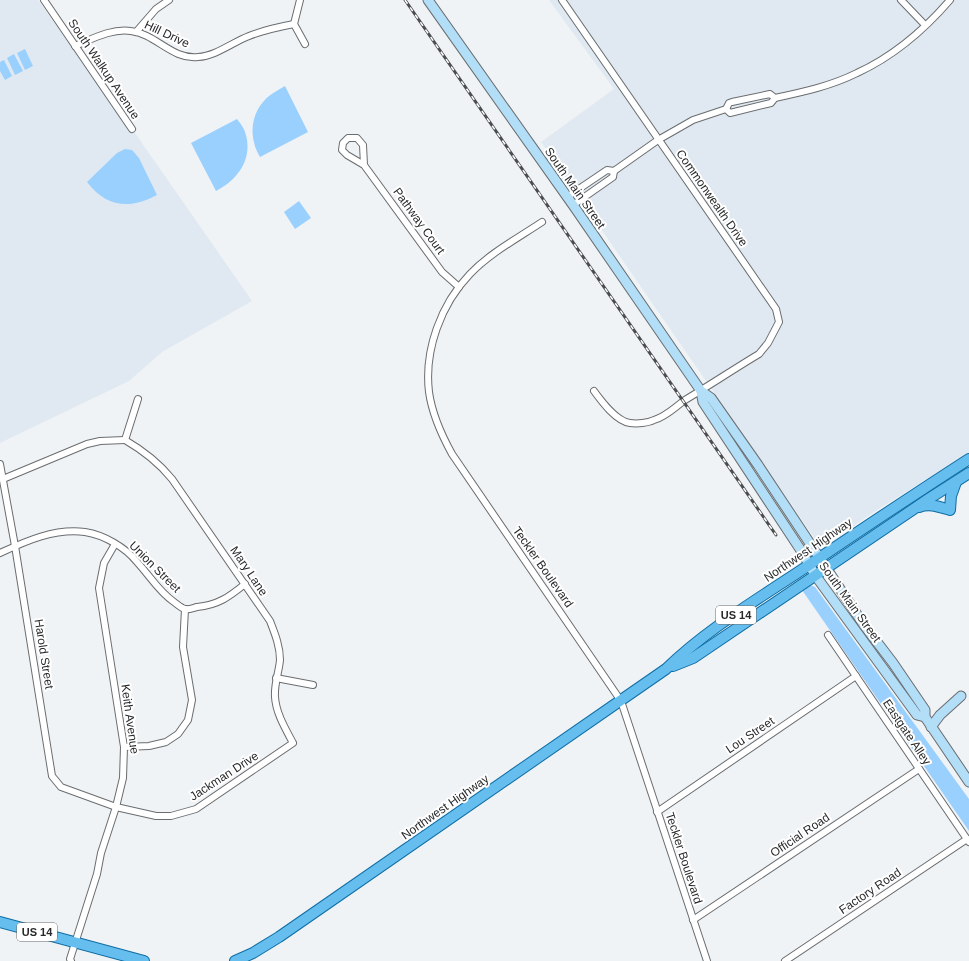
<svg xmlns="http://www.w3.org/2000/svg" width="969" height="961" viewBox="0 0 969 961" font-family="Helvetica,sans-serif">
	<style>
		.built { fill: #e0e9f1 }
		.green { fill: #9ad0fe }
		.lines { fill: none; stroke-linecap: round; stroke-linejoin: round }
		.street-casing { stroke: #6a6d6f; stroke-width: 8 }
		.secondary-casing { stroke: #6a6d6f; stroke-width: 11 }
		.primary-casing { stroke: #0e6da3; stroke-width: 12 }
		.street { stroke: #fff; stroke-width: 6 }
		.secondary { stroke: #b2def7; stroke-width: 9 }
		.primary { stroke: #66beef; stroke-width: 10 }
		.rail-casing { stroke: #4c4d4f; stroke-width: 3 }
		.rail { stroke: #fff; stroke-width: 1.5; stroke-dasharray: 4.5; stroke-linecap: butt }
		.labels { text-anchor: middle; stroke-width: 4; stroke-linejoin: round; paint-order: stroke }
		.shield { fill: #fff; stroke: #68696a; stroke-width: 1 }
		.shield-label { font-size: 11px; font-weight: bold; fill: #28292a }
		.street-label { font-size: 12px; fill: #28292a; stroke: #fff }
	</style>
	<rect width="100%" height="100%" fill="#f0f3f6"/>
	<g class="built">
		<polygon points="0,0 38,0 137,136 252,301 162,352 129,381 0,443"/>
		<polygon points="549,0 969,0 969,453 877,510 829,543 815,539 541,142 614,89"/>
	</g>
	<g class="green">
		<polygon points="25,49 33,66 25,70 17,53"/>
		<polygon points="14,54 23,71 15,75 7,58"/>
		<polygon points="4,60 12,76 5,80 0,71 0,62"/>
		<path d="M285,86L308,132L260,157C248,137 250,112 269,96C274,92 280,89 285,86Z"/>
		<path d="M237,119C240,123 244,128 245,132C254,158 238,180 216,191L191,143Z"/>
		<path d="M125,149L132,150L139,158L157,195C129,210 106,207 87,182L117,153Z"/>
		<polygon points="299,201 311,218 295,229 284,212"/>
		<polygon points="810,585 815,587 969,799 969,831 802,590"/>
	</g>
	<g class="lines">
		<defs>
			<g id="street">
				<polyline points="44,0 132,129"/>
				<polyline points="300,0 294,24 305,44"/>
				<path d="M562,0L776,309L779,322L768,343L759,354C734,369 710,385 685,400C675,407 667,416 654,420C648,423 637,424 630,423C616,421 602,402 594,391"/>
				<polyline points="901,0 925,25"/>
				<polyline points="136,32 156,9 169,0"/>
				<path d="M75,46C92,39 112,28 131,31C156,34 172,60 198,57C216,56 233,42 249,36C264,30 278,27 294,24"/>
				<path d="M726,109L730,113L771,103L775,98C803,92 831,86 857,73C892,57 925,29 950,0"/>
				<polyline points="364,165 347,155 342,150 343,143 348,138 357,138 363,145 364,165 442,272 459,287"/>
				<polyline points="567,197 607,170 614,171 658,140 693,120 726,109 729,103 732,102 770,94 775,98"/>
				<polyline points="573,205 613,177 614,171"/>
				<path d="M542,222C518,238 490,253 470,274C441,304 424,350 429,392C432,414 441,434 452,454L621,701L707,961"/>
				<polyline points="125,440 138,399"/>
				<path d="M0,464L15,546L52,776L61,787L116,807L156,816H171L196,809L293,743C285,728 276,713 275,697C274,684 279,672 280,660C280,646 275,634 270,621L172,479C159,463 144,451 125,440"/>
				<polyline points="3,479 87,444 100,441 125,440"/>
				<path d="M0,553C26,541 55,528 85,532C104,535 125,547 137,562C150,576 159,592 174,602C177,604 181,608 185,609C188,610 193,608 197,607C218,605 229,597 245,584"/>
				<polyline points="828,635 969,842"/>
				<polyline points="276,678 313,685"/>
				<polyline points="124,747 149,746 166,742 178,734 188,720 192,700 183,647 185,609"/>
				<polyline points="657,812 856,676"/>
				<polyline points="693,920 919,769"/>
				<polyline points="71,961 70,959 97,874 101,853 116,807 123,778 124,747 99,588 104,563 115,544"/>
				<polyline points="785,961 967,839"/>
			</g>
			<g id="secondary">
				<polyline points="428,0 573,205 701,391 711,398 758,465 864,625 893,663 925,710 925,717 969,782"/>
				<polyline points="701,391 703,402 802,552 815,575 917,715 925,717"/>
				<polyline points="931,727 940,715 961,696"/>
			</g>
			<g id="primary">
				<path d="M919,507C930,503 939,507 950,510L951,496L956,482"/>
				<polyline points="673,666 693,658 930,498 969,473"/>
				<polyline points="0,922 144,961"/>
				<path d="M235,961L253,953L279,937L666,669C708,628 760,598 809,565C862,529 915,494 969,459"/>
			</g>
		</defs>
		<use href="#street" class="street-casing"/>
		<use href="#secondary" class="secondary-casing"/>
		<use href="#primary" class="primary-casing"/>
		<use href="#street" class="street"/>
		<use href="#secondary" class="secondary"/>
		<use href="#primary" class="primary"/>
		<defs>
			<polyline id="rail" points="405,0 776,535"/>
		</defs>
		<use href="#rail" class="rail-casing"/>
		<use href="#rail" class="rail"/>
	</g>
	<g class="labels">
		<g class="shield">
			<rect x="716" y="606" width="40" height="18" rx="3"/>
			<rect x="17" y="923" width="40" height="18" rx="3"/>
		</g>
		<g class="shield-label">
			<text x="736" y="619">US 14</text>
			<text x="37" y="936">US 14</text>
		</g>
		<g class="street-label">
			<text transform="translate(167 34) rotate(25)" y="4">Hill Drive</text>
			<text transform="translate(104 69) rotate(56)" y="4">South Walkup Avenue</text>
			<text transform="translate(575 188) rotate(55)" y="4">South Main Street</text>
			<text transform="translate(712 198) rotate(55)" y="4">Commonwealth Drive</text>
			<text transform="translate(419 221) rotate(54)" y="4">Pathway Court</text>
			<text transform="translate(808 550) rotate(-34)" y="4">Northwest Highway</text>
			<text transform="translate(155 567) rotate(45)" y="4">Union Street</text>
			<text transform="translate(543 567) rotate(55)" y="4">Teckler Boulevard</text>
			<text transform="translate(249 571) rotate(56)" y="4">Mary Lane</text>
			<text transform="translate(850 602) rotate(54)" y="4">South Main Street</text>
			<text transform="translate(44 654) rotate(81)" y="4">Harold Street</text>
			<text transform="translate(130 719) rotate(82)" y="4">Keith Avenue</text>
			<text transform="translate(907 732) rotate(56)" y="4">Eastgate Alley</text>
			<text transform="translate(750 735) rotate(-34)" y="4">Lou Street</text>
			<text transform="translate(224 776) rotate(-33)" y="4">Jackman Drive</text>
			<text transform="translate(445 807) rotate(-35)" y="4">Northwest Highway</text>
			<text transform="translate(800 835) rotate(-34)" y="4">Official Road</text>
			<text transform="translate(684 858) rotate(72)" y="4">Teckler Boulevard</text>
			<text transform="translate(870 891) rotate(-34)" y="4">Factory Road</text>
		</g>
	</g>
</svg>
